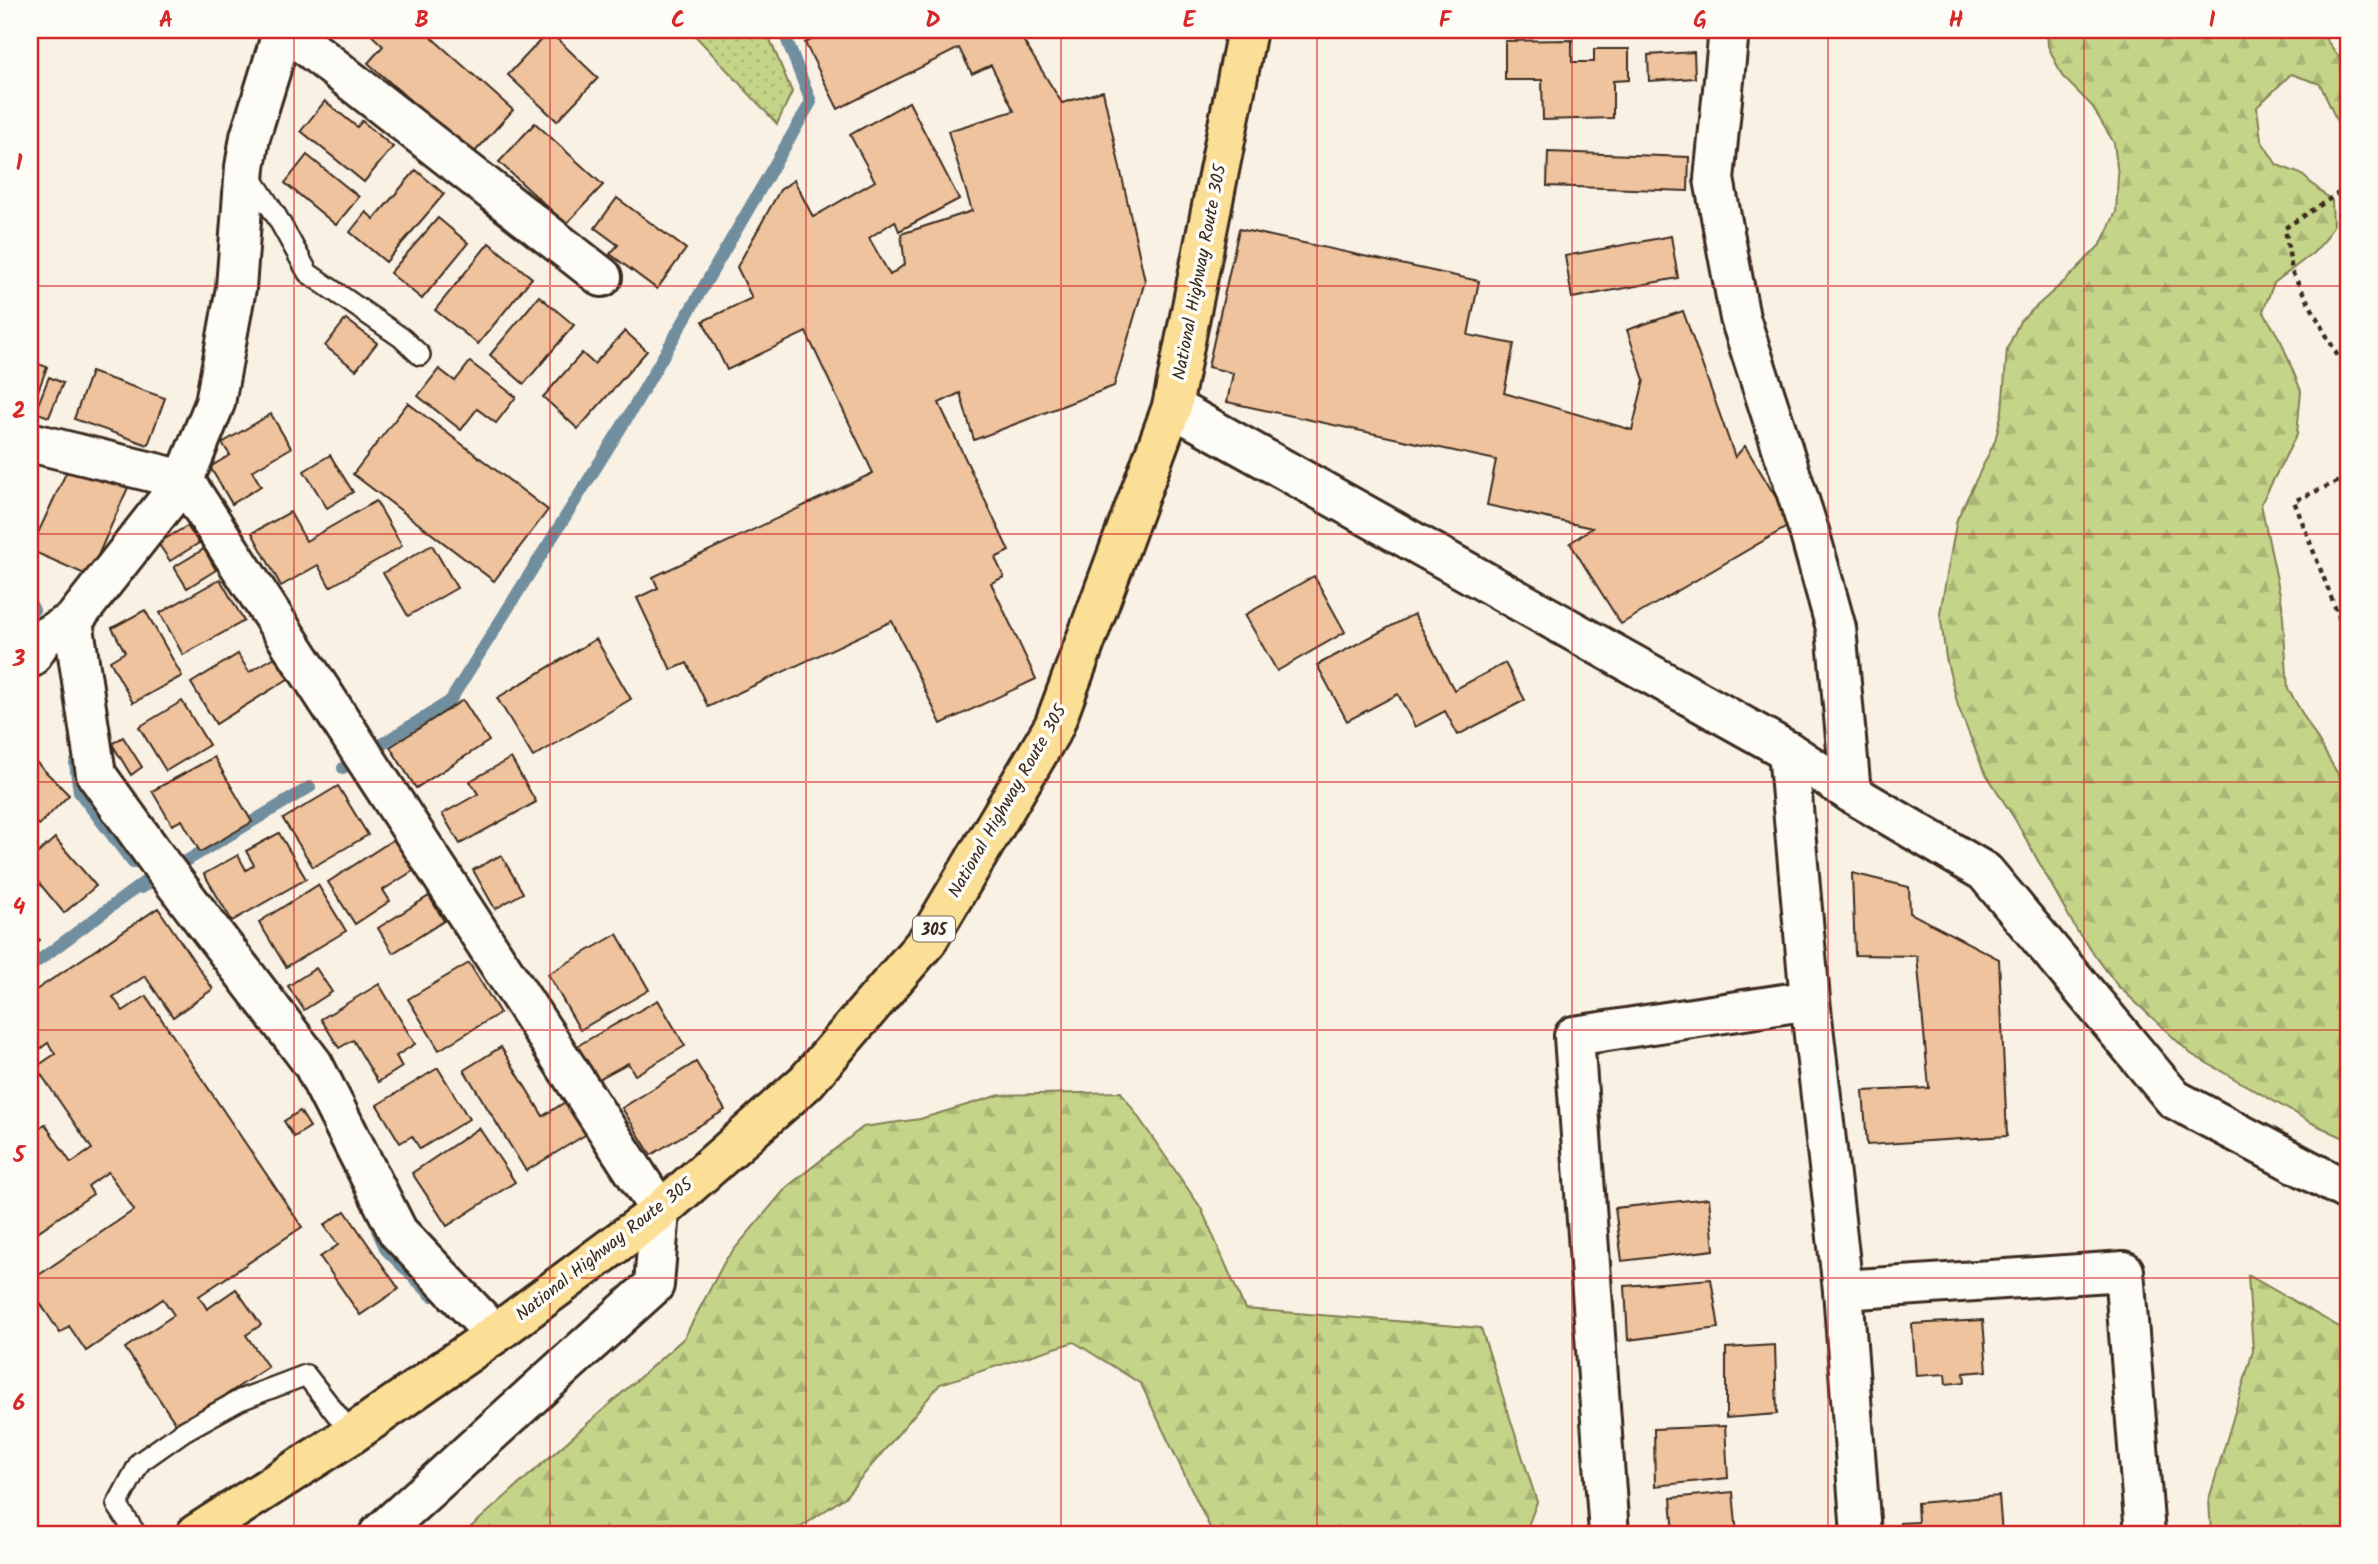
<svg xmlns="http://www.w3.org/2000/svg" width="2378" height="1564" viewBox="0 0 2378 1564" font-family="Kalam,sans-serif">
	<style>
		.grass { fill: url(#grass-dots); stroke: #807f53; stroke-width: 2 }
		.forest { fill: url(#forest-firs); stroke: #807f53; stroke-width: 2 }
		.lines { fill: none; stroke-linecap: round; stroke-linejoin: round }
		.stream { stroke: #6f8e9e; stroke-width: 12 }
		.building { fill: #eec39e; stroke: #3b2a1e; stroke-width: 2 }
		.service-casing { stroke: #3b2a1e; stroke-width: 24 }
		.minor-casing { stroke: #3b2a1e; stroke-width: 44 }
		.tertiary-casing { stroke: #3b2a1e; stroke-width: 44 }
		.trunk-casing { stroke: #3b2a1e; stroke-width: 44 }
		.path { stroke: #3b2a1e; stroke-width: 4.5; stroke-dasharray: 5 5; stroke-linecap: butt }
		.service { stroke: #fdfcf7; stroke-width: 19 }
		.minor { stroke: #fdfcf7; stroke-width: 38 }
		.tertiary { stroke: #fdfcf7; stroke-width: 38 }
		.trunk { stroke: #fbdf96; stroke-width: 38 }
		.grid { fill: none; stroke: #d62828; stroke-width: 2; stroke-opacity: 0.55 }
		.labels { text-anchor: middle; stroke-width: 7; stroke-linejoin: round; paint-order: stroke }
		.shield { fill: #fdfcf7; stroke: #75695f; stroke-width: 2 }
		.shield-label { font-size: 16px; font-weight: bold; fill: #3b2a1e }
		.street-label { font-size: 18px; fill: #3b2a1e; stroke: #fdfcf7 }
		.neatline { fill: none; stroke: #d62828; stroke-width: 2.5 }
		.grid-label { font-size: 23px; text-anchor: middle; font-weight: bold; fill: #d62828 }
	</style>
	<defs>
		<pattern id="grass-dots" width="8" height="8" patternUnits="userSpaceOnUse" patternTransform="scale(1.75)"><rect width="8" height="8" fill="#c4d488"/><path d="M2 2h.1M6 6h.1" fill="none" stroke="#a9b675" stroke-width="1.8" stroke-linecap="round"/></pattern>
		<pattern id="forest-firs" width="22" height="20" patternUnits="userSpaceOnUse" patternTransform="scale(1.75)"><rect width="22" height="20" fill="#c4d488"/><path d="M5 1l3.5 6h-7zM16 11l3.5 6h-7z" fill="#a9b675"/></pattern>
	</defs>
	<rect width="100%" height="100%" fill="#faf1e5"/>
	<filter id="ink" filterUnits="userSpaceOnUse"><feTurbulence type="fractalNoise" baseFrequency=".0143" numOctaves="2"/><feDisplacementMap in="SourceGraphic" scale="14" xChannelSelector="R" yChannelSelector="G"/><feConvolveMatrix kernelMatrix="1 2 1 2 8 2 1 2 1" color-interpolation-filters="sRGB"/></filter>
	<g filter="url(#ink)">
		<polygon class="grass" points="690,30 766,30 792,92 777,124"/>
		<g class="forest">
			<polygon points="2047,30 2319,30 2348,69 2348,136 2342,132 2320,84 2291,74 2257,107 2261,140 2277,165 2301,174 2332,201 2333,226 2325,240 2313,253 2274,283 2263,311 2281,341 2301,391 2297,434 2261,504 2282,604 2288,689 2339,776 2348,775 2348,1140 2312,1123 2191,1054 2117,985 2077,931 2016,821 1983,769 1958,706 1946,658 1940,613 1957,519 1995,441 2002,411 2007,349 2020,321 2068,278 2101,244 2116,212 2118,175 2114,143 2092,106 2062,76 2048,46"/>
			<polygon points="1121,1092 1201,1208 1245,1309 1481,1328 1537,1502 1525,1534 1213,1534 1141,1384 1074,1342 940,1384 845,1497 791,1534 463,1534 684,1338 726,1259 787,1187 863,1127 920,1119 1000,1095"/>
			<polygon points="2248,1275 2348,1332 2348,1534 2211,1534 2209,1499 2253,1351"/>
		</g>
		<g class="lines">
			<g class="stream">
				<polyline points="30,602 34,610"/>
				<polyline points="75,763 79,792 133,863"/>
				<polyline points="343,768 450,701 629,415 811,102 783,30"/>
				<polyline points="141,888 310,787"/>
				<polyline points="30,967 144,882"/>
				<polyline points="377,1230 386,1250 432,1296"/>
			</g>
		</g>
		<g class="building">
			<polygon points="366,30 423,30 513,110 472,155 368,63 383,46"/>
			<polygon points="831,30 1034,30 1021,37 1062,103 1103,91 1145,281 1114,386 974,440 960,393 939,403 1009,551 995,558 1004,577 991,583 1036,679 941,724 892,621 708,707 687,663 671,670 637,598 658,588 653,577 873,473 806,332 727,370 703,321 752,298 737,267 780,190 794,180 813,217 875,181 850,135 909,102 959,199 899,231 895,221 869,238 890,275 905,264 901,234 972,211 948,131 1014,111 991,65 972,74 959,48 838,109 805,43"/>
			<polygon points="549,31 598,78 557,121 508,75"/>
			<polygon points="1572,40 1572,62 1594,62 1594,49 1629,49 1629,80 1613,81 1613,118 1543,120 1542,80 1505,80 1505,41"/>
			<polygon points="1694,52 1695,78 1649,81 1648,55"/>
			<polygon points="325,101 357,127 362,121 393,147 364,182 301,131"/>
			<polygon points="535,123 603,185 566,224 499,162"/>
			<polygon points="1548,152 1689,157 1688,191 1547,186"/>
			<polygon points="307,155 359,197 336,225 285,183"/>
			<polygon points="416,170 444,194 386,262 350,232 366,212 374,219"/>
			<polygon points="617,198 686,249 657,289 610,254 618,245 595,228"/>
			<polygon points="438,218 468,243 422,299 390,273"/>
			<polygon points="1239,229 1479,281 1468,335 1514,344 1504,393 1632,430 1644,380 1627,330 1683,311 1735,457 1745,446 1792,524 1621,624 1570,543 1592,528 1487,505 1496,460 1227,402 1233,373 1208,367"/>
			<polygon points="1671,236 1678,278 1572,298 1565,256"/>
			<polygon points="489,243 532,278 478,344 435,310"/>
			<polygon points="539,296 574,325 524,384 490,355"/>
			<polygon points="346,319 377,343 356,370 325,346"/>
			<polygon points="625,331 647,351 578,429 543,397 582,353 594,364"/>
			<polygon points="30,361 47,367 30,412"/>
			<polygon points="470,362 516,397 496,423 477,409 461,430 418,396 439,369 455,381"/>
			<polygon points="91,372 165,398 148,445 74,419"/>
			<polygon points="49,377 63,383 49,417 35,412"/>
			<polygon points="408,403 548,510 494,581 353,474"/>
			<polygon points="271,414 291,448 252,471 261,486 232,504 210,467 230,455 222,443"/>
			<polygon points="330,455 353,492 327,508 304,471"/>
			<polygon points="73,458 130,483 89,576 30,550"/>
			<polygon points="376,501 402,546 330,587 318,565 281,586 252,533 290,512 306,541"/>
			<polygon points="187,526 199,543 170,561 158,543"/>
			<polygon points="432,545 457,588 408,616 383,573"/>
			<polygon points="204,549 216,570 187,588 174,567"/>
			<polygon points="1314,576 1345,632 1277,671 1245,615"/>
			<polygon points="220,579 244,621 183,655 160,613"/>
			<polygon points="145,610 182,676 133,703 110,661 125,652 112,628"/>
			<polygon points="1414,614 1454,690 1505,663 1525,700 1458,735 1445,711 1415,727 1398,694 1347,721 1317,665"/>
			<polygon points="596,639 631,699 533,757 497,698"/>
			<polygon points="238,654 249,672 275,657 288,679 216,724 191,683"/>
			<polygon points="463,700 489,741 416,788 390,747"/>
			<polygon points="182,701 209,745 166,771 139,727"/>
			<polygon points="123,737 142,767 131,775 112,744"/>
			<polygon points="31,757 69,795 39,825 30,817"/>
			<polygon points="214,757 252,822 200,852 182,820 172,825 152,791"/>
			<polygon points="511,758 536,802 460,844 442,814 478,794 470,781"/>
			<polygon points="338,786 368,835 313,867 283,819"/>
			<polygon points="279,833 306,879 232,921 204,874 238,855 246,870 254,865 246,851"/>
			<polygon points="55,838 96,886 64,913 30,872 30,860"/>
			<polygon points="396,838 416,869 383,890 390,901 355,924 328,882"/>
			<polygon points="501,855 523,893 495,909 473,870"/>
			<polygon points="1852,873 1909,887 1910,913 1999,959 2007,1136 1867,1145 1863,1091 1929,1088 1917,956 1855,955"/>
			<polygon points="318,885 346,931 286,967 259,922"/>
			<polygon points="429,896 444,921 393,953 378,928"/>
			<polygon points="158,908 213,989 173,1017 145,976 113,997 123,1011 146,996 302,1227 199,1296 207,1309 236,1289 261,1325 246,1335 268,1367 178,1427 125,1348 174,1315 163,1299 86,1351 69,1326 60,1333 30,1288 30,1281 134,1210 108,1172 88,1186 93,1194 30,1237 30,1135 45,1124 71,1163 92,1149 36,1067 55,1054 48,1043 30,1056 30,994"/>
			<polygon points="30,931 40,940 30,950"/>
			<polygon points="617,934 649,990 580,1030 548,974"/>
			<polygon points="469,963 500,1013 439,1050 408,999"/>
			<polygon points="316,968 332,992 304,1010 288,986"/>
			<polygon points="379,984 415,1044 396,1056 402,1067 378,1082 353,1040 339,1048 321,1019"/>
			<polygon points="658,1000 685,1046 635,1075 628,1063 597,1080 577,1046"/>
			<polygon points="501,1047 543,1116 570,1099 590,1132 526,1171 464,1070"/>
			<polygon points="696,1062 725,1110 651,1155 622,1108"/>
			<polygon points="438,1068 469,1119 420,1149 412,1136 400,1143 377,1105"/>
			<polygon points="300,1111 310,1127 294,1137 284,1121"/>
			<polygon points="479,1128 515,1182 447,1226 412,1173"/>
			<polygon points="1709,1198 1714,1250 1622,1261 1615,1208"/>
			<polygon points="345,1211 399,1289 360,1315 320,1257 338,1245 324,1225"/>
			<polygon points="1711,1279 1719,1328 1628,1340 1625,1286"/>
			<polygon points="1983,1320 1987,1371 1964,1373 1965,1382 1946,1384 1945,1374 1916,1376 1912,1324"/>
			<polygon points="1775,1345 1777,1414 1726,1418 1726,1348"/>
			<polygon points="1725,1426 1728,1478 1655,1486 1654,1429"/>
			<polygon points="1733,1492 1737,1534 1674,1534 1671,1498"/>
			<polygon points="1999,1496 2002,1534 1901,1534 1900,1523 1918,1522 1917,1503"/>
		</g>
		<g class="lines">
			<defs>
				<g id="service">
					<polyline points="249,174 277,217 308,273 402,338 420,355"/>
					<polyline points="136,1534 117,1505 140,1462 184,1431 240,1400 306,1375 352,1434"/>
				</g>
				<g id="minor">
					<polyline points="286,30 602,277"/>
					<polyline points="1729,30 1714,179 1740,318 1809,531 1836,628 1851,793"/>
					<polyline points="30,442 184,480 660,1211 654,1285 379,1534"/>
					<polyline points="73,621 96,774 162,866 313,1064 398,1232 495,1334"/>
					<polyline points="30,658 43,638 73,621 184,480 215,403 236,288 245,167 250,137 283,30"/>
					<polyline points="1788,751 1810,1000 1843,1290 1861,1534"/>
					<polyline points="1843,1290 2124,1271 2145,1534"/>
					<polyline points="1609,1534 1574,1036 1810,1000"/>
				</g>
				<polyline id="tertiary" points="1172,407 1788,751 1851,793 1985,872 2174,1099 2348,1191"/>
				<polyline id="trunk" points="196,1534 352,1434 495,1334 660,1211 806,1082 927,941 1054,726 1172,407 1247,30"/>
			</defs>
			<use href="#service" class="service-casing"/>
			<use href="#minor" class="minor-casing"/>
			<use href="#tertiary" class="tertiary-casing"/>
			<use href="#trunk" class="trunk-casing"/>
			<g class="path">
				<polyline points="2348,187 2285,228 2292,272 2348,375"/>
				<polyline points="2347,638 2294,501 2348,477"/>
			</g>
			<use href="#service" class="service"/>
			<use href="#minor" class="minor"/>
			<use href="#tertiary" class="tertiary"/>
			<use href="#trunk" class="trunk"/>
		</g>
	</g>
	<path class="grid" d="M294,30V1534M550,30V1534M806,30V1534M1061,30V1534M1317,30V1534M1572,30V1534M1828,30V1534M2084,30V1534M30,286H2348M30,534H2348M30,782H2348M30,1030H2348M30,1278H2348"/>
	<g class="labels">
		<rect class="shield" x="913" y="916.5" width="42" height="25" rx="5"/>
		<g class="shield-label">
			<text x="934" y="935">305</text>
		</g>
		<g class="street-label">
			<text transform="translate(1199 272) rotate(-79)" y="6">National Highway Route 305</text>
			<text transform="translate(1007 801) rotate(-60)" y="6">National Highway Route 305</text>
			<text transform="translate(604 1249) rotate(-38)" y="6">National Highway Route 305</text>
		</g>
	</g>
	<rect width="2378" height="1564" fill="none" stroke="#fdfcf7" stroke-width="77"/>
	<rect x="38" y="38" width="2302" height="1488" class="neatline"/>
	<g class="grid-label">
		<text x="166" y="27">A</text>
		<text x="422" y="27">B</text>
		<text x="678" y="27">C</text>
		<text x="933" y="27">D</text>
		<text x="1189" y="27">E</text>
		<text x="1445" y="27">F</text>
		<text x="1700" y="27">G</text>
		<text x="1956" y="27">H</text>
		<text x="2212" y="27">I</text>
		<text x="19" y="170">1</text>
		<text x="19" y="418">2</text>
		<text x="19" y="666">3</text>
		<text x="19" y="914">4</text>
		<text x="19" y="1162">5</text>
		<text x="19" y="1410">6</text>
	</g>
</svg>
